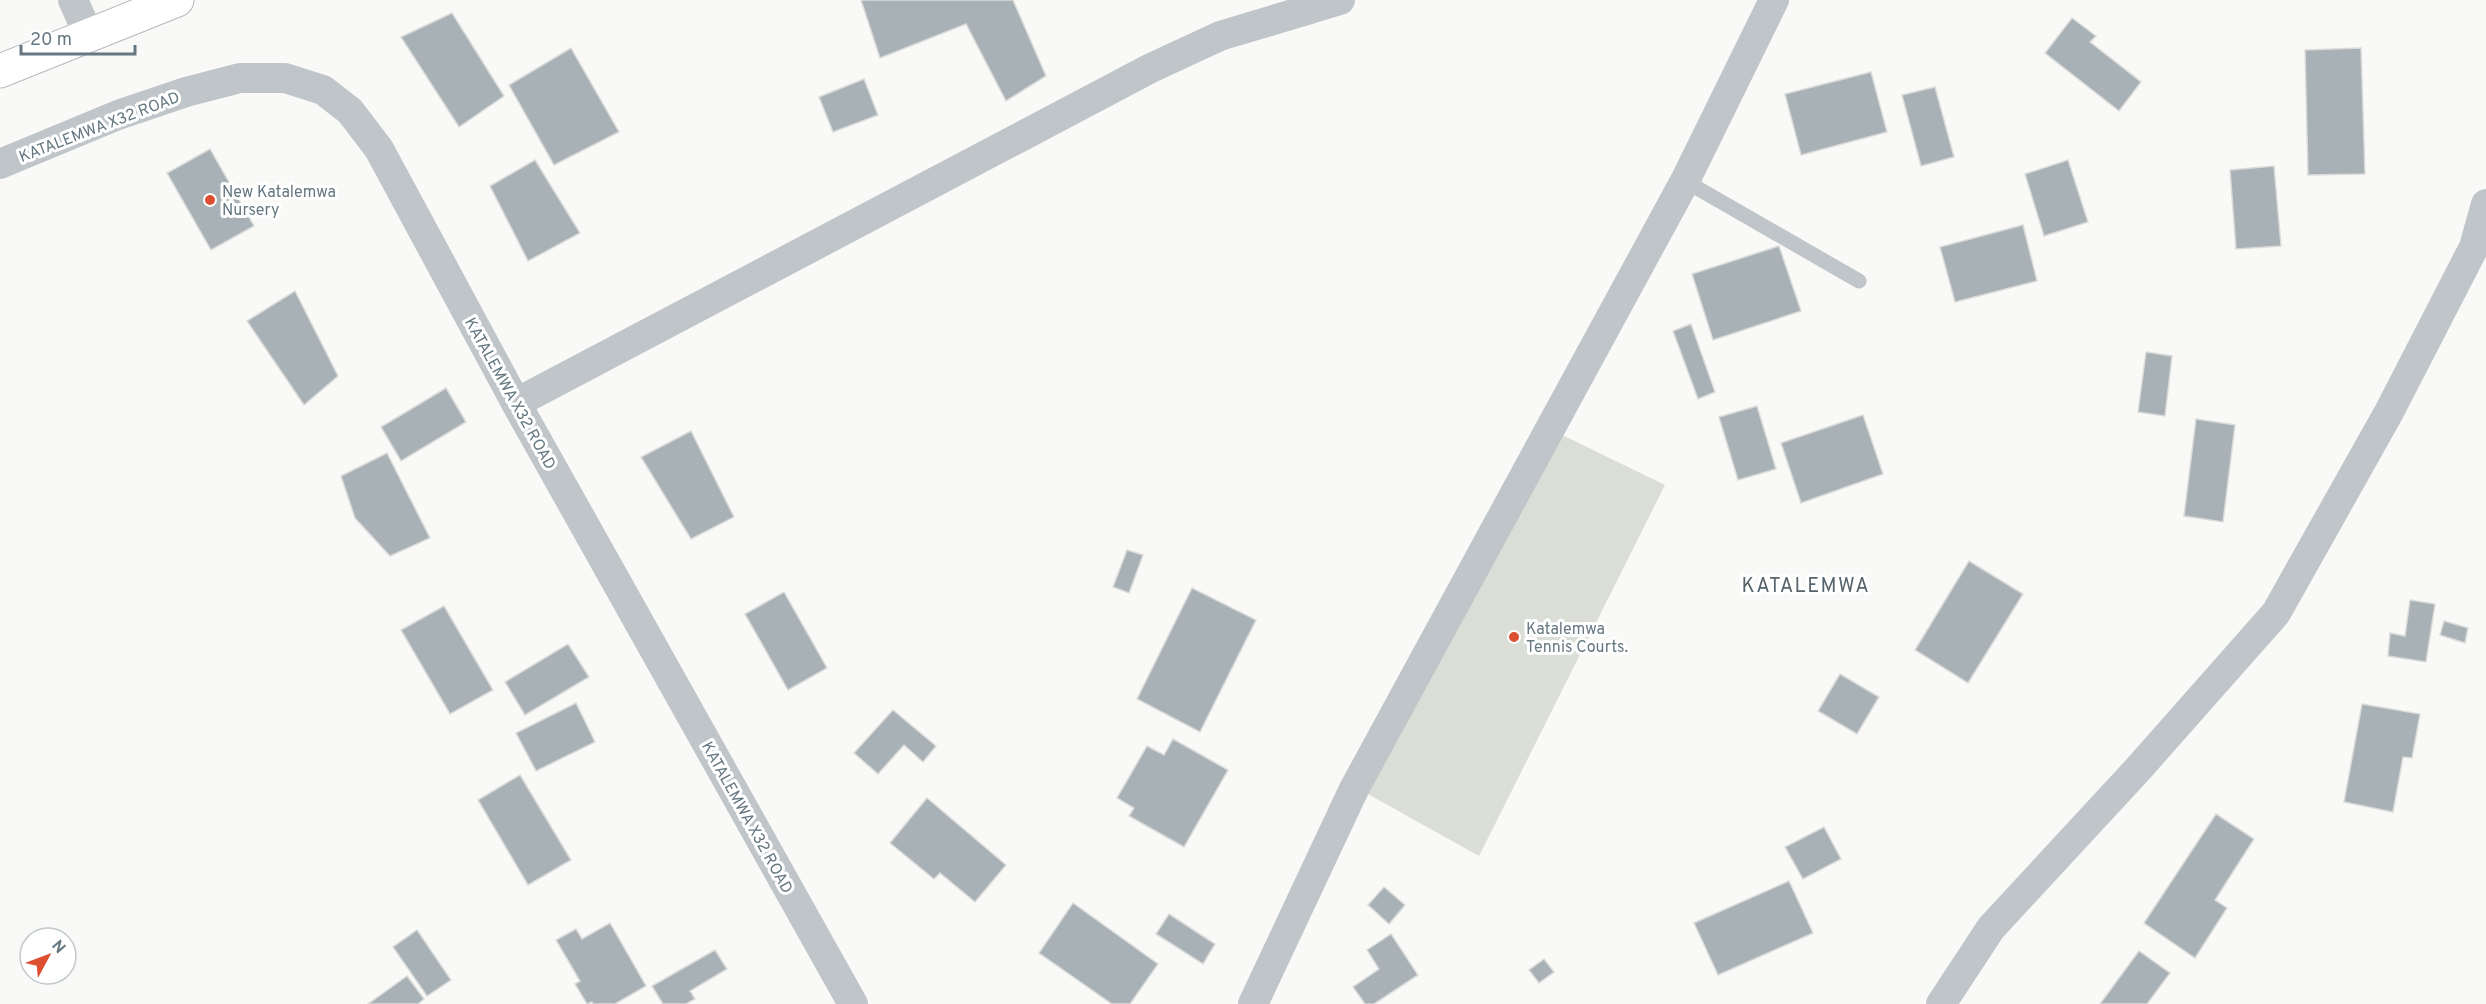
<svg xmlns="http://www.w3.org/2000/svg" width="2486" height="1004" viewBox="0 0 2486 1004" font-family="Overpass,sans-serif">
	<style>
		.green { fill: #daded6 }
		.building { fill: #a7b1b6; stroke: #dbdbd9; stroke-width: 1.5 }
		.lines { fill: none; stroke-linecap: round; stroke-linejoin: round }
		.primary-casing { stroke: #b4babd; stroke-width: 35 }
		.service { stroke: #c0c5c9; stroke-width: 15 }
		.minor { stroke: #c0c5c9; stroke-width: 30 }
		.primary { stroke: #fff; stroke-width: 33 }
		.poi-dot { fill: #de4f32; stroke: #fff; stroke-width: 2 }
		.labels { text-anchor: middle; stroke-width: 6; stroke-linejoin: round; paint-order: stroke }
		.street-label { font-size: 16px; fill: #657781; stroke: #fff }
		.poi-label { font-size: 16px; fill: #657781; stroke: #fff; text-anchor: start }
		.quarter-label { font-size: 20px; letter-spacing: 1.5px; fill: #57646c; stroke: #fff }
	</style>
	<rect width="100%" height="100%" fill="#f9f9f7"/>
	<polygon class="green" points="1552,430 1665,485 1479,856 1357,788"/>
	<g class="building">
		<polygon points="861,0 1013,0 1046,76 1006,101 966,24 880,58"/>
		<polygon points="452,13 504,96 459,127 401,37"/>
		<polygon points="2072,18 2096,36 2090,42 2141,82 2119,111 2045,53"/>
		<polygon points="571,48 619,132 554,165 509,85"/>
		<polygon points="2361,48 2365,174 2308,175 2305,50"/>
		<polygon points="1871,72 1887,132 1801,155 1785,94"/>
		<polygon points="864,79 878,115 833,132 819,97"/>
		<polygon points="1935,87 1954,157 1921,166 1902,95"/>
		<polygon points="210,149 254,226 211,250 167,173"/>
		<polygon points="535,160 580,233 528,261 490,186"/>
		<polygon points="2068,160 2088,222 2044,236 2025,174"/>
		<polygon points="2274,166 2281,246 2236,249 2230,170"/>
		<polygon points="2023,225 2037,281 1955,302 1940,247"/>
		<polygon points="1779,246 1801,311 1713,340 1692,274"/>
		<polygon points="295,291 338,376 304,405 247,321"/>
		<polygon points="1691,324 1715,392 1698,399 1673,331"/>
		<polygon points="2146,352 2172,356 2165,416 2138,412"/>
		<polygon points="446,388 466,422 401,461 381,427"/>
		<polygon points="1757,406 1776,469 1738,480 1719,417"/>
		<polygon points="1863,415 1883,474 1801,503 1781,443"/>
		<polygon points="2196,419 2235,425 2223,522 2184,516"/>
		<polygon points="691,431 734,517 691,539 641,457"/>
		<polygon points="387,453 430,538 390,556 355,518 341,476"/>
		<polygon points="1127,550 1143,555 1129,593 1113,587"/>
		<polygon points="1969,561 2023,594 1968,683 1915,650"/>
		<polygon points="1192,588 1256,620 1200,732 1137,699"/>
		<polygon points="784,592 827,668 788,690 745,614"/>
		<polygon points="2410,600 2435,604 2426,662 2388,656 2390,633 2405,636"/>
		<polygon points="444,606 493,690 450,714 401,630"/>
		<polygon points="2444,621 2468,628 2465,643 2440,635"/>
		<polygon points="568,644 589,677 525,715 505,682"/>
		<polygon points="1840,674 1879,697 1857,734 1818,711"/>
		<polygon points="576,703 595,742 536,771 516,733"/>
		<polygon points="2362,704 2420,714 2412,758 2403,757 2393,812 2344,802"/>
		<polygon points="893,710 936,746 923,762 904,745 878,774 854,753"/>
		<polygon points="1173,739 1228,770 1184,847 1129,816 1134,808 1117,798 1147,746 1164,755"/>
		<polygon points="520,775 571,860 528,885 478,800"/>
		<polygon points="927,798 1006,865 975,902 940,873 934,879 890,843"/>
		<polygon points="2216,814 2254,839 2215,900 2227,908 2195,958 2144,923"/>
		<polygon points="1824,827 1841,859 1803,879 1785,847"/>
		<polygon points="1789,881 1813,933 1718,975 1694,923"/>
		<polygon points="1384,887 1405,905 1389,924 1368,905"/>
		<polygon points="1073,903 1158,964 1130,1004 1112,1004 1039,953"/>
		<polygon points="1169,914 1215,944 1203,964 1156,934"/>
		<polygon points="610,923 646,986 615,1004 593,1004 592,1002 587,1004 575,984 580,981 556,940 576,929 582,939"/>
		<polygon points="417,930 451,980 427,996 393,947"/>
		<polygon points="1391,934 1418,975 1374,1004 1365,1004 1353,987 1379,969 1367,950"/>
		<polygon points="715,950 727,969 690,991 695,999 686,1004 663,1004 652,986"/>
		<polygon points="2139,951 2170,973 2147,1004 2100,1004"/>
		<polygon points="1544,959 1554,972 1539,983 1529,970"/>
		<polygon points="407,976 424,999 418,1004 368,1004"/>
	</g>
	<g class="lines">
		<defs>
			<polyline id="primary" points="0,71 177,0"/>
		</defs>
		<use href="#primary" class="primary-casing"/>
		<polyline class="service" points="1685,181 1859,281"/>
		<g class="minor">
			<polyline points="73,0 89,36"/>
			<polyline points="0,164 118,115 186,92 240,78 285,78 323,90 350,111 379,149 516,403 853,1004"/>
			<polyline points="516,403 1151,68 1220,36 1340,0"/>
			<polyline points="1253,1004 1354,789 1685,181 1774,0"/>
			<polyline points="1941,1004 1991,928 2139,768 2276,613 2389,412 2474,247 2486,204"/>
		</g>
		<use href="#primary" class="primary"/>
	</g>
	<g class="poi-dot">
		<circle cx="210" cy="200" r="6"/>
		<circle cx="1514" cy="637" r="6"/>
	</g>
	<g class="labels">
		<g class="street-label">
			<text transform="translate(99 126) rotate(-21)" y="6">KATALEMWA X32 ROAD</text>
			<text transform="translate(511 393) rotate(61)" y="6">KATALEMWA X32 ROAD</text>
			<text transform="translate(748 817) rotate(61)" y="6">KATALEMWA X32 ROAD</text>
		</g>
		<g class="poi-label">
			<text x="222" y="197">New Katalemwa<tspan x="222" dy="18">Nursery</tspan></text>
			<text x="1526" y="634">Katalemwa<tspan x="1526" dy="18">Tennis Courts.</tspan></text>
		</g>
		<g class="quarter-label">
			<text x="1806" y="592">KATALEMWA</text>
		</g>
	</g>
	<g transform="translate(48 956) rotate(49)"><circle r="28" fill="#ffffff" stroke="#c1c9cd" stroke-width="1.5"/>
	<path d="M0-4.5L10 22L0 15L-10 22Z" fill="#de4f32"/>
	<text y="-9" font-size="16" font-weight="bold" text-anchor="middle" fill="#657781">N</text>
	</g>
	<path d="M21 45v9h114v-9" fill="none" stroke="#657781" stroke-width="3"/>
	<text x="30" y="45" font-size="18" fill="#657781" stroke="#ffffff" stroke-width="4.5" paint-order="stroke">20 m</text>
</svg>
